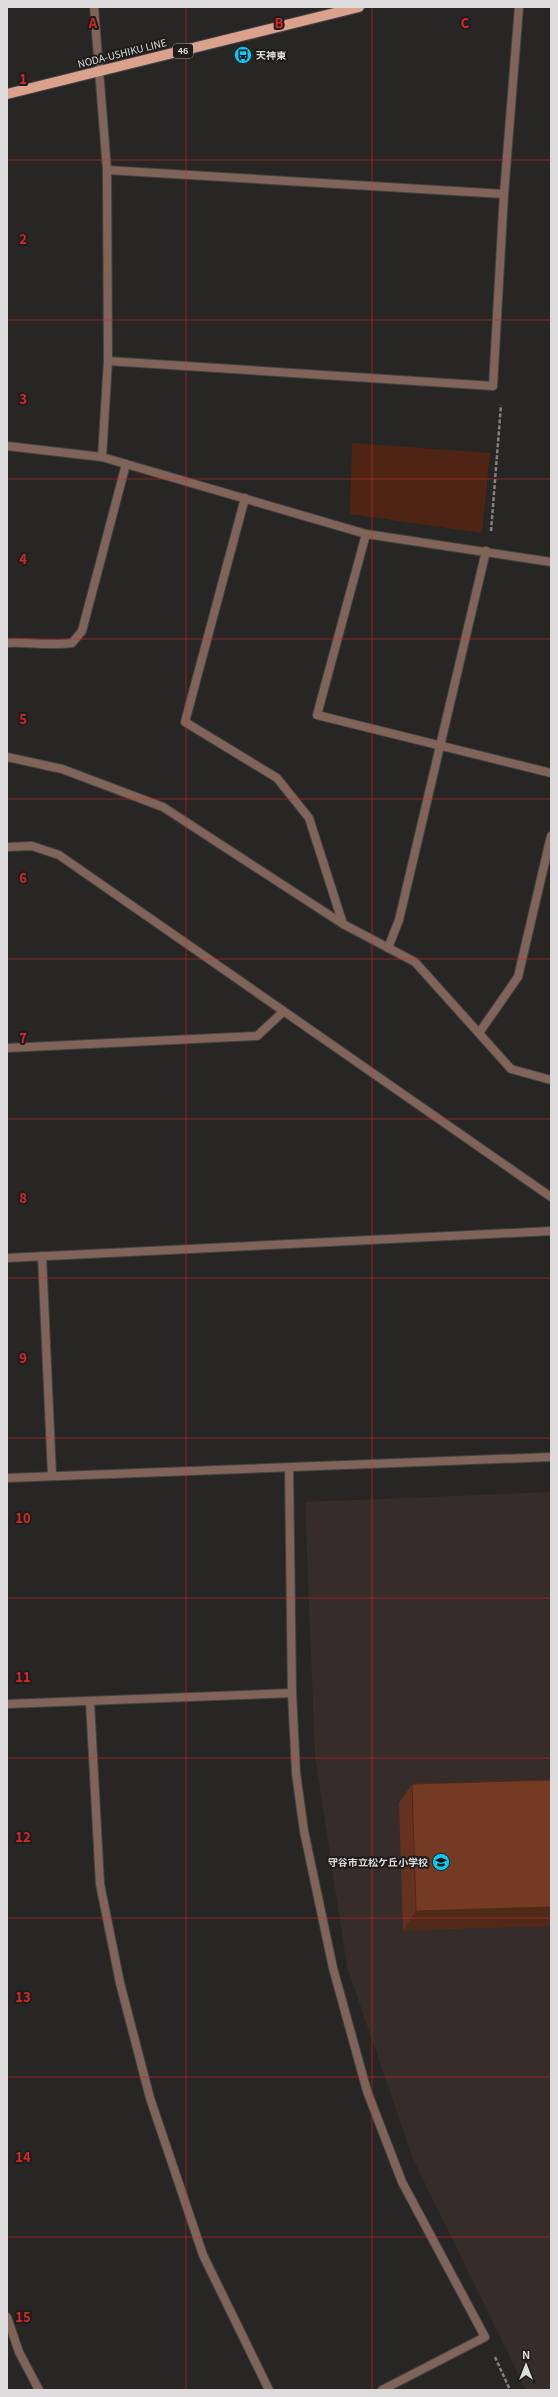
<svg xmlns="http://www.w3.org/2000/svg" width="558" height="2397" viewBox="0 0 558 2397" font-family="Georgia,'Noto Sans JP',serif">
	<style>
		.built { fill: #362c29 }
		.green { fill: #4e2514 }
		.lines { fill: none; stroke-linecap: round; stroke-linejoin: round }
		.minor-casing { stroke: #454341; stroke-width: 10 }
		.tertiary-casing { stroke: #454341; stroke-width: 10 }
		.primary-casing { stroke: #454341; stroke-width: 12 }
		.path { stroke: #848281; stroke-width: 2.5; stroke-dasharray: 4 2; stroke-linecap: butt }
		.minor { stroke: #80645a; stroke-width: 8 }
		.tertiary { stroke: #80645a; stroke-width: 8 }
		.primary { stroke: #daa28c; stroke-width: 10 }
		.wall { fill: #64321f }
		.shaded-wall { fill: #512919 }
		.building { fill: #743a24; stroke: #512919 }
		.grid { fill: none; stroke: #d62828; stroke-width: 1; stroke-opacity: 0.55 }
		.labels { text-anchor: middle; stroke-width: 4; stroke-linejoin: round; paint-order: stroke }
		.shield { fill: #1f1c1b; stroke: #a4a2a1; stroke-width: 1 }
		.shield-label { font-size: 9px; font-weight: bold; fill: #dddbdb }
		.street-label { font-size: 10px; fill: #dddbdb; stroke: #1f1c1b }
		.poi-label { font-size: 10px; font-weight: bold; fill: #dddbdb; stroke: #1f1c1b; text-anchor: start }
		.grid-label { font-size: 13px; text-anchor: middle; font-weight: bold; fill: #d62828; stroke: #1f1c1b; stroke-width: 4; stroke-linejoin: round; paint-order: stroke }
	</style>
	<rect width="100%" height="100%" fill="#282624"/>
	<polygon class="built" points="551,1492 551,2390 526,2390 413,2159 347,1967 315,1756 305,1502"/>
	<polygon class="green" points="352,443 490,453 482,533 350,514"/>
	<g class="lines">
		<defs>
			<g id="minor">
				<polyline points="94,7 107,170 108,361 102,457"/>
				<polyline points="107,170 504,194"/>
				<polyline points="108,361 493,386 504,194 519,7"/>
				<polyline points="7,446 102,457 366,534 551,562"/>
				<polyline points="245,498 185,722 277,778 309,818 343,924"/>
				<polyline points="366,534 317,715 551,773"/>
				<path d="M7,643C29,642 50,646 72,643L82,631L126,464"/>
				<polyline points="7,757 62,769 163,807 343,924 415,962 511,1069 551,1080"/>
				<polyline points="7,847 32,846 59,855 551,1197"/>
				<polyline points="388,948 399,920 486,551"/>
				<polyline points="479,1033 518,977 551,836"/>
				<polyline points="7,1048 257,1036 283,1012"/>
				<polyline points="42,1256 52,1475"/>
				<polyline points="7,1258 551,1231"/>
				<polyline points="289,1468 292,1693 296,1773 304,1831 333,1968 367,2091 402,2182 485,2337 382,2390"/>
				<polyline points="90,1702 100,1884 120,1983 150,2098 203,2255 269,2390"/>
				<polyline points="7,1704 292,1693"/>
				<polyline points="7,2317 19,2352 39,2390"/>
			</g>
			<polyline id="tertiary" points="7,1478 551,1457"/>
			<polyline id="primary" points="7,94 359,7"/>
		</defs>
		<use href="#minor" class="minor-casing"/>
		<use href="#tertiary" class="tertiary-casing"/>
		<use href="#primary" class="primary-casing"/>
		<g class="path">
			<polyline points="491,531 501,405"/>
			<polyline points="495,2357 510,2390"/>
		</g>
		<use href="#minor" class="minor"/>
		<use href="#tertiary" class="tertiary"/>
		<use href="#primary" class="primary"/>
	</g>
	<polygon class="wall" points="551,1780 551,1926 403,1930 399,1803 412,1784"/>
	<polygon class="shaded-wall" points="551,1907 551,1926 403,1930 416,1911"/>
	<polygon class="building" points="551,1780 551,1907 416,1911 412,1784"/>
	<path class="grid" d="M186,7V2390M372,7V2390M7,160H551M7,320H551M7,479H551M7,639H551M7,799H551M7,959H551M7,1119H551M7,1278H551M7,1438H551M7,1598H551M7,1758H551M7,1918H551M7,2077H551M7,2237H551"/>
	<defs>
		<symbol id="bus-disc" viewBox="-11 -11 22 22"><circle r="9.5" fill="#00cbf9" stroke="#1f1c1b"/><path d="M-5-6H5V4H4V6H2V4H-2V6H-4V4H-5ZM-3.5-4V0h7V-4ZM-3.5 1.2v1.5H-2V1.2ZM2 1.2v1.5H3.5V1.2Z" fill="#111"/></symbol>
		<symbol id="school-disc" viewBox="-11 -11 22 22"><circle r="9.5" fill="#00cbf9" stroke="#1f1c1b"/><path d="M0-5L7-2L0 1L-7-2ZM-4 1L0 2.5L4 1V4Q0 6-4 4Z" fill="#111"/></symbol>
	</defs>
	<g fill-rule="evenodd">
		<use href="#bus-disc" x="233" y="45" width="20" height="20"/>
		<use href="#school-disc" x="431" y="1852" width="20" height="20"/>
	</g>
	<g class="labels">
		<rect class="shield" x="173" y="44" width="20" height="14" rx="3"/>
		<g class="shield-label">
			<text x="183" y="54">46</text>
		</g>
		<g class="street-label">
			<text transform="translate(122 53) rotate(-14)" y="4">NODA-USHIKU LINE</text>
		</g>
		<g class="poi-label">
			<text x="256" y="59">天神東</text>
			<text x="428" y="1866" text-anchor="end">守谷市立松ケ丘小学校</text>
		</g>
	</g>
	<g class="grid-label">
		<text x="93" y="28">A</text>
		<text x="279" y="28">B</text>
		<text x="465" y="28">C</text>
		<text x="23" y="84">1</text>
		<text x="23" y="244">2</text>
		<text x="23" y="404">3</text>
		<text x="23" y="564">4</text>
		<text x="23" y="724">5</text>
		<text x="23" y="883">6</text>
		<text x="23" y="1043">7</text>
		<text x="23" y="1203">8</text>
		<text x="23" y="1363">9</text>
		<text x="23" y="1523">10</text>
		<text x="23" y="1682">11</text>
		<text x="23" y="1842">12</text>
		<text x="23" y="2002">13</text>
		<text x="23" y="2162">14</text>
		<text x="23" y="2322">15</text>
	</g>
	<rect width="558" height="2397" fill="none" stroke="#dddbdb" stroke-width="16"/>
	<g transform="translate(526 2365)" stroke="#1f1c1b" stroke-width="3" paint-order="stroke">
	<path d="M0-3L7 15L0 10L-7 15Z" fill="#dddbdb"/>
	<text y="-6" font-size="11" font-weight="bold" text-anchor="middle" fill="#dddbdb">N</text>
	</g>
</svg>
